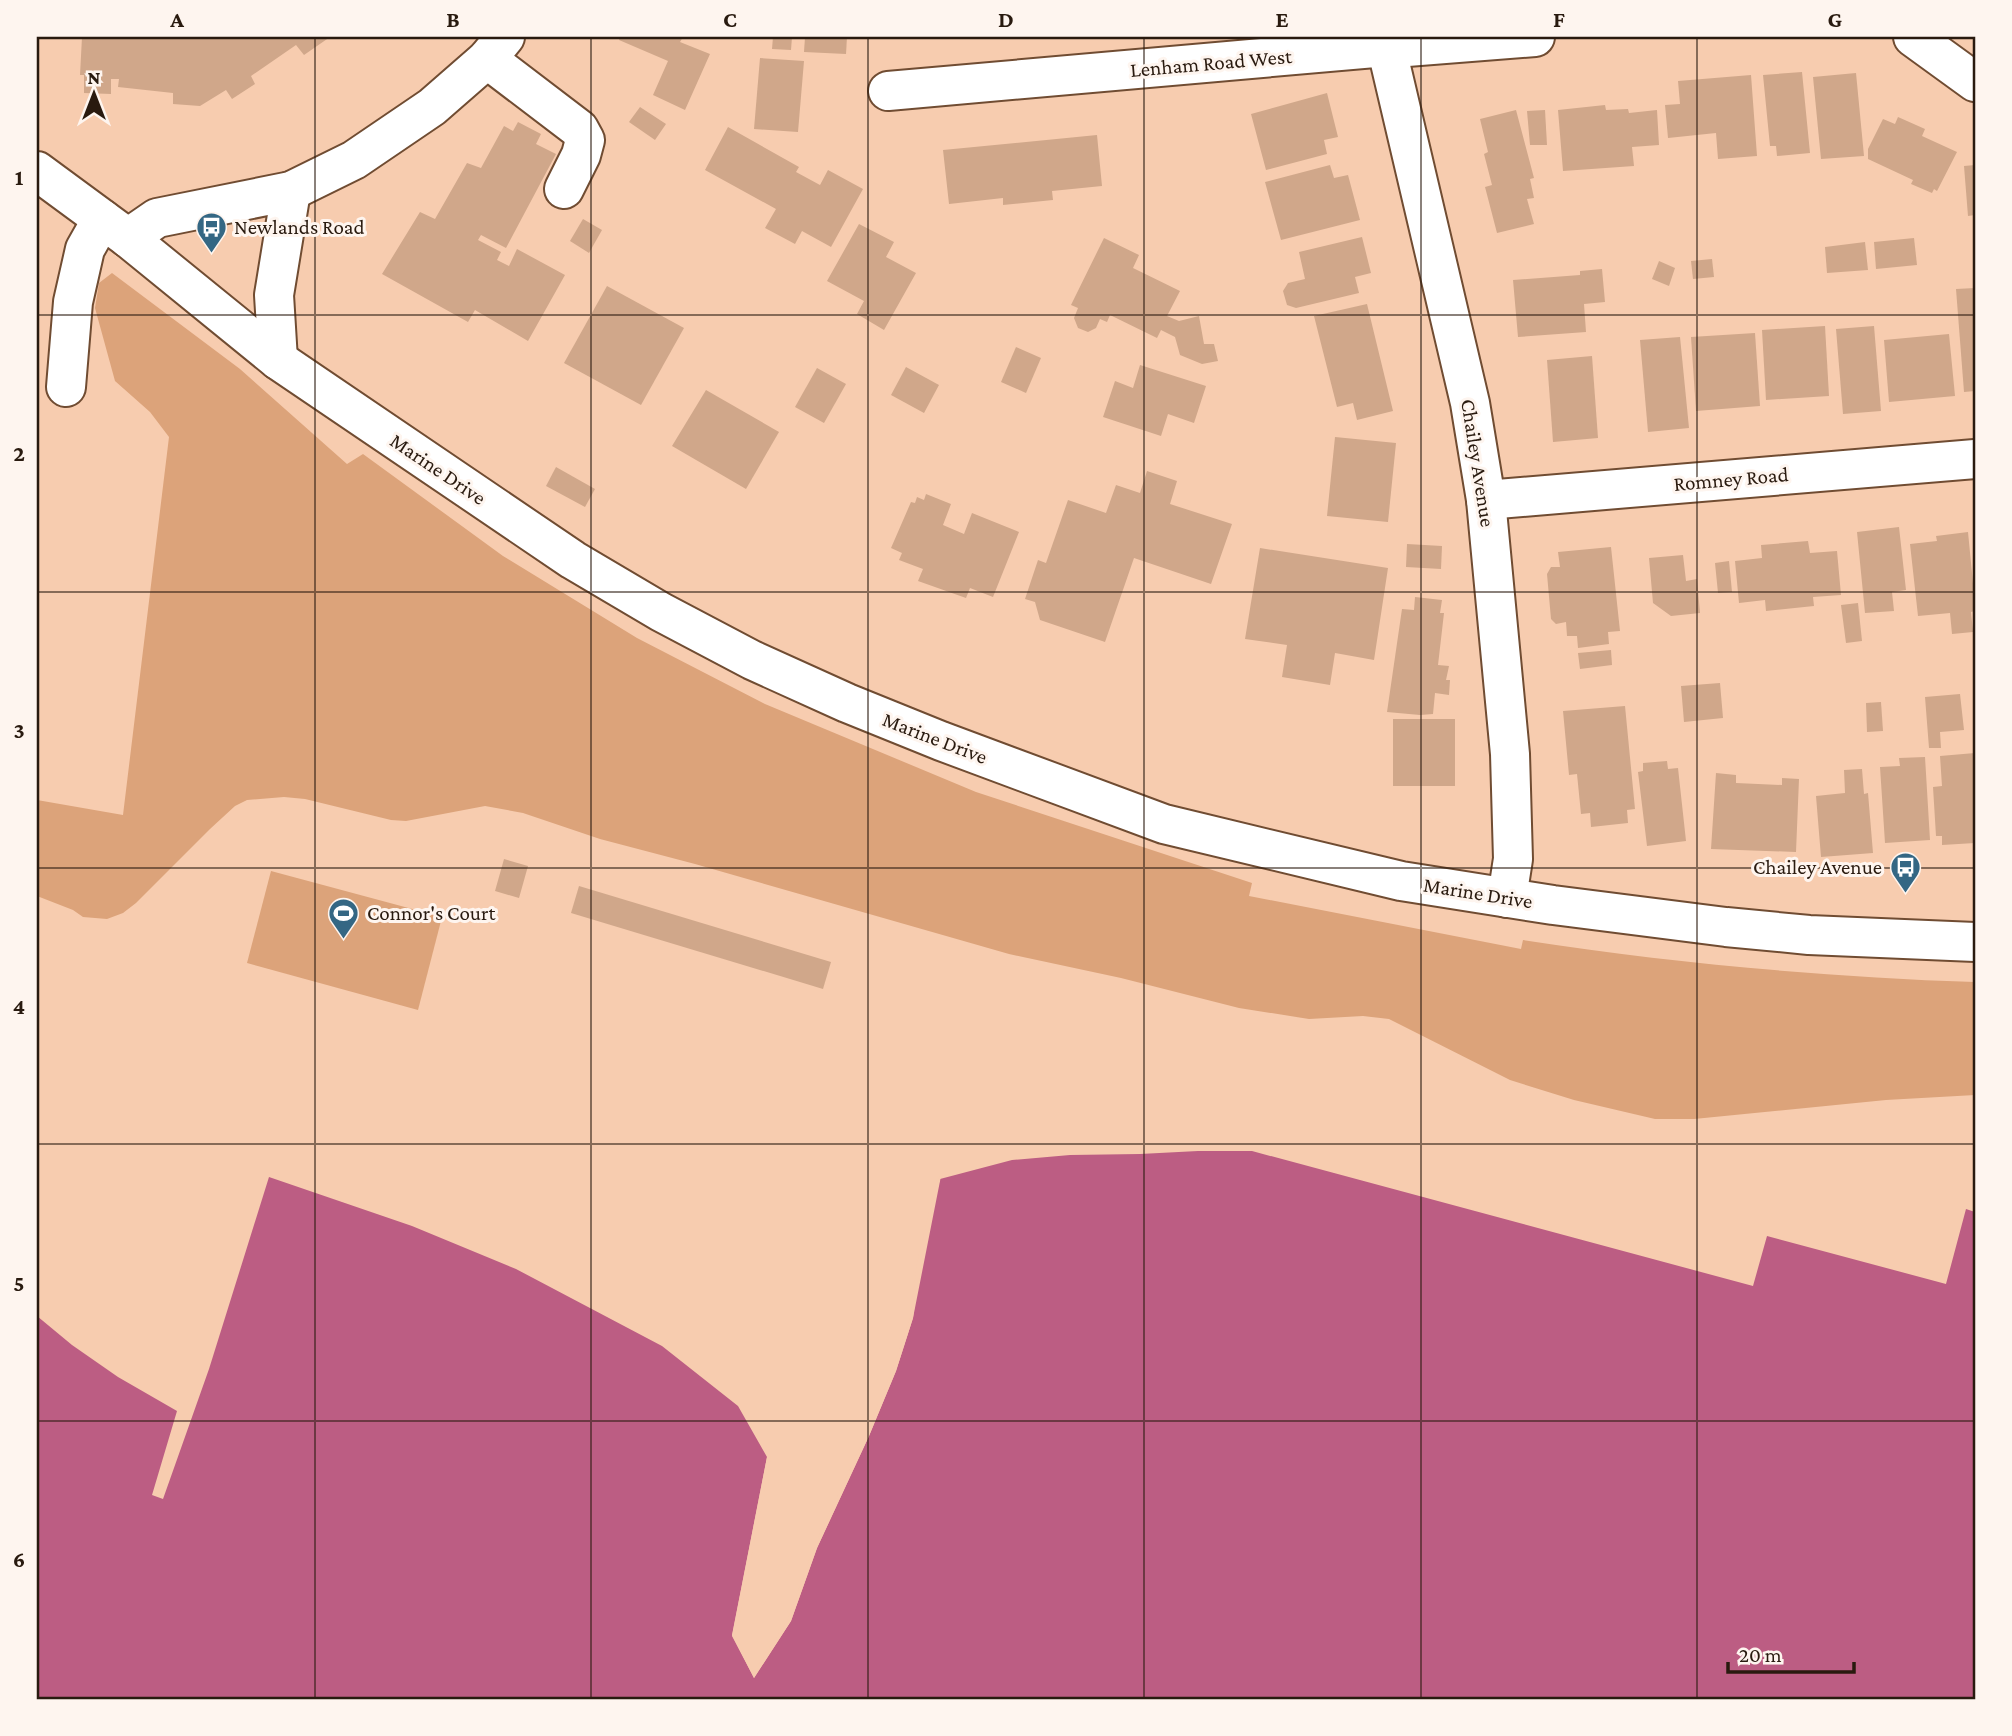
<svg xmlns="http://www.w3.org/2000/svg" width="2012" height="1736" viewBox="0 0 2012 1736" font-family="'Crimson Pro',serif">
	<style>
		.green { fill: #dca37a }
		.water { fill: #bc5d83 }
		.pier { fill: #f7ccaf }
		.building { fill: #d0a78a }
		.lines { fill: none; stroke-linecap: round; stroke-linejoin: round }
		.minor-casing { stroke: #704c32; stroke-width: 42 }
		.major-casing { stroke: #704c32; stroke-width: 42 }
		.minor { stroke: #fff; stroke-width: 38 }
		.major { stroke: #fff; stroke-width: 38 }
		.grid { fill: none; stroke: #291a0f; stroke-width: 2; stroke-opacity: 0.55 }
		.labels { text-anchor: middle; stroke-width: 6; stroke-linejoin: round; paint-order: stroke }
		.street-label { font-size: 21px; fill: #291a0f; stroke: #fef5ef }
		.poi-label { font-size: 21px; fill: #291a0f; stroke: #fef5ef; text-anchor: start }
		.neatline { fill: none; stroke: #291a0f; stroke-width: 2.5 }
		.grid-label { font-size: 23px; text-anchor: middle; font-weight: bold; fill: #291a0f }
	</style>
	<rect width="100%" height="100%" fill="#f7ccaf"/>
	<g class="green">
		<path d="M112,273L240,369L347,464L363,454L503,556L637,638L765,704L976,792L1252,883L1249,896L1521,949L1523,940C1673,963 1823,977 1975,982V1095L1886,1100L1694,1119H1655L1574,1100L1510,1080L1389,1019L1363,1016L1309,1019L1239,1008L1121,978L1009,954L695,864L600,839L523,813L485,806L406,821L391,820L305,799L284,797L247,800L235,806L210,829L136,903L123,913L107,919L83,917L73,910L37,896V800L123,815L169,437L150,412L115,381L95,308L99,283Z"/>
		<polygon points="271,871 442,917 418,1010 247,963"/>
	</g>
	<polygon class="water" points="1198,1151 1252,1151 1753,1286 1767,1236 1946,1284 1966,1209 1975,1212 1975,1699 37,1699 37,1316 72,1345 118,1377 177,1411 152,1495 163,1499 209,1369 269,1177 412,1226 516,1269 662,1346 738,1406 767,1457 732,1635 754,1678 791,1621 817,1548 869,1436 896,1371 913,1318 920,1264 940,1179 1012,1160 1070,1155 1140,1154"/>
	<polygon class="pier" points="941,1176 913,1318 896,1371 869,1436 817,1548 791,1621 754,1678 732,1636 767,1457 769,1453 771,1457 736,1635 754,1671 788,1619 814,1546 866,1434 892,1370 910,1318 917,1263 937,1179"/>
	<g class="building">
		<polygon points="82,37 330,37 304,55 296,45 251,76 255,84 232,99 226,90 200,106 173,104 173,93 118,87 119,79 111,79 111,94 84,93 84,75 80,75"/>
		<polygon points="620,37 683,37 680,42 710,54 685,110 653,95 668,61 619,40"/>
		<polygon points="773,37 792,37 791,50 772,49"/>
		<polygon points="805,37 847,37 846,54 804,52"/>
		<polygon points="760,58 804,61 798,132 754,129"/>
		<polygon points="1802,72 1810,153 1777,156 1776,146 1770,146 1763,75"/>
		<polygon points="1856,73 1864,156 1821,159 1813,77"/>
		<polygon points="1751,75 1757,156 1718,159 1716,133 1668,138 1665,105 1680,104 1678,81"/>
		<polygon points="1327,93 1338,137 1324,140 1327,154 1266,170 1251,114"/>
		<polygon points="1605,105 1606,110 1628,109 1629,113 1657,110 1659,145 1632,147 1634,166 1563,171 1558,110"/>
		<polygon points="640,107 666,124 655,140 629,122"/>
		<polygon points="1516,110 1534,178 1530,179 1534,198 1527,199 1534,224 1497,233 1485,187 1492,185 1484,154 1488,152 1480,119"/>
		<polygon points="1545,110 1547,145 1530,145 1527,111"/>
		<polygon points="1898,117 1925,129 1922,136 1957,152 1937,191 1934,189 1932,193 1911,184 1913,180 1868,159 1868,149 1883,119 1895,124"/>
		<polygon points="518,122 541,134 536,144 556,154 506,248 481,235 478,240 501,252 497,260 509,266 517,249 565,275 528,341 475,310 468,322 382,274 420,212 435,219 467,163 481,168 504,126 513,131"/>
		<polygon points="728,127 799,167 796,172 820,185 828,170 863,189 831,247 802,231 795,244 765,228 776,209 705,170"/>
		<polygon points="1097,135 1102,186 1052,191 1053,200 1003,205 1003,198 949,204 943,150"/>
		<polygon points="1330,165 1334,178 1348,175 1360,220 1281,240 1265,182"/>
		<polygon points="1975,165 1975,215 1968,216 1964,166"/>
		<polygon points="583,219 602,230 589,253 570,241"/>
		<polygon points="859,224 894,242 886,257 916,273 884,330 857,314 864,301 827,281"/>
		<polygon points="1362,237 1371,273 1355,277 1359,293 1296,308 1287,305 1283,291 1288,283 1305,279 1299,252"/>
		<polygon points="1104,238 1139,255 1133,268 1180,291 1167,316 1179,321 1199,316 1204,344 1214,344 1218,361 1202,364 1180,355 1175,337 1161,330 1157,338 1110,315 1107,322 1100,319 1096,328 1088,332 1078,328 1074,318 1078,308 1071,305"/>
		<polygon points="1914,238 1917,265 1876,269 1874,242"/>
		<polygon points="1865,242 1868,270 1827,273 1825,247"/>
		<polygon points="1712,259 1714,277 1693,279 1691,261"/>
		<polygon points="1659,261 1675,268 1669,286 1652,279"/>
		<polygon points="1602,269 1605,302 1584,304 1586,332 1518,337 1513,280 1580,275 1580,271"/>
		<polygon points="607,286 684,328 641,405 564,363"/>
		<polygon points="1975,288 1975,391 1964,392 1956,289"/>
		<polygon points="1367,304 1393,411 1357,420 1353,403 1337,407 1314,316"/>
		<polygon points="1825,326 1829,396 1766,400 1762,330"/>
		<polygon points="1874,326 1881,411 1843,414 1836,329"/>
		<polygon points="1755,333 1760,406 1696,411 1691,337"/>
		<polygon points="1949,334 1955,396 1889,402 1884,340"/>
		<polygon points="1680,337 1689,428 1648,432 1640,340"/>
		<polygon points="1016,347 1041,358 1026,393 1001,382"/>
		<polygon points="1592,356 1598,438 1553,442 1547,360"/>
		<polygon points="1140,365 1206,386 1194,423 1168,414 1161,436 1103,417 1115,381 1133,388"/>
		<polygon points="906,367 939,385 924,413 891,395"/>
		<polygon points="817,368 846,384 824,423 795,407"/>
		<polygon points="706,390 779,432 746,489 672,446"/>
		<polygon points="1335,437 1396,443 1388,522 1327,516"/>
		<polygon points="556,467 595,489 585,507 546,486"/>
		<polygon points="1147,471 1177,481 1170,504 1232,524 1211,584 1134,558 1105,642 1040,620 1035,602 1025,599 1038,560 1046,563 1068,500 1106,513 1116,485 1140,493"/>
		<polygon points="926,494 951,504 943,525 964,534 972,513 1019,532 993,597 970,588 966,598 918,581 923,569 899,560 902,553 891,548 911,502 915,503 917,497 924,500"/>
		<polygon points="1899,527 1906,590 1892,592 1894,611 1865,613 1857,532"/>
		<polygon points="1968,532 1975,604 1975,611 1971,612 1973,632 1952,634 1950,613 1918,616 1910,544 1937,541 1936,536"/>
		<polygon points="1808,541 1810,553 1837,551 1841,595 1813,597 1814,606 1766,611 1765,600 1739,603 1735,561 1762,558 1761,545"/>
		<polygon points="1407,544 1442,546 1441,569 1406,567"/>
		<polygon points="1611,547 1620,631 1608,632 1609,644 1578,648 1577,636 1567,636 1566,622 1556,624 1551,619 1547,574 1551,567 1560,567 1558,552"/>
		<polygon points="1260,548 1388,568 1374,660 1335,653 1330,685 1282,677 1287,645 1245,639"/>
		<polygon points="1683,555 1686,581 1697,579 1700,613 1671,616 1653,603 1649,558"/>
		<polygon points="1729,561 1732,592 1718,593 1715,563"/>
		<polygon points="1415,597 1442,600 1440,613 1444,613 1438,665 1449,666 1446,680 1450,680 1449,695 1435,693 1433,714 1420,715 1387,712 1402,609 1414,610"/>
		<polygon points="1858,603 1862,641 1846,643 1841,605"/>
		<polygon points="1611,650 1612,665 1580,669 1578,653"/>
		<polygon points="1720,683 1723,718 1684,722 1681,686"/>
		<polygon points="1960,694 1964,730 1940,732 1941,748 1929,748 1925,697"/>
		<polygon points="1881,702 1883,731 1867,732 1866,703"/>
		<polygon points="1625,706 1635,809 1627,810 1628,823 1591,827 1590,813 1581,814 1577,774 1569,775 1563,711"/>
		<rect x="1393" y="719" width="62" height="67"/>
		<polygon points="1975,753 1975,843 1942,845 1942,836 1936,836 1933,787 1942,786 1940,756"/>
		<polygon points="1925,757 1930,840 1885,843 1880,767 1900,766 1899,758"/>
		<polygon points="1667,761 1668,769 1678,768 1686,841 1647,846 1638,772 1643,771 1643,763"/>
		<polygon points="1862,769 1864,794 1868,793 1873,853 1821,857 1816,796 1845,793 1844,770"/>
		<polygon points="1716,773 1736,775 1736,783 1782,785 1782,778 1799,779 1796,852 1711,849"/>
		<polygon points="504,859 528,866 519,898 495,891"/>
		<polygon points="579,886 831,962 823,989 571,913"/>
	</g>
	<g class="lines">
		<defs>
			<g id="minor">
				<polyline points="1384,37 1470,403 1486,500 1510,754 1513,859 1507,898"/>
				<polyline points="1913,37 1975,82"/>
				<polyline points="487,59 579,129 585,140 581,155 564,189"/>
				<polyline points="888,91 1386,47 1407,47 1535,37"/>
				<polyline points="128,238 157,218 291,191 354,160 432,107 487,59 505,37"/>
				<polyline points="278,360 274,295 291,191"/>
				<polyline points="66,387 73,302 85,249 102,219"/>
				<polyline points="1486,500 1975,459"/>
			</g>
			<polyline id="major" points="37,171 128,238 278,360 573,560 661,612 752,660 847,703 941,741 1164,824 1401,881 1553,905 1726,927 1809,935 1975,942"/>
		</defs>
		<use href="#minor" class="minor-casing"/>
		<use href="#major" class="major-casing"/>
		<use href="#minor" class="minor"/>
		<use href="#major" class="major"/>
	</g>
	<path class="grid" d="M315,37V1699M591,37V1699M868,37V1699M1144,37V1699M1421,37V1699M1697,37V1699M37,315H1975M37,592H1975M37,868H1975M37,1144H1975M37,1421H1975"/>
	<defs>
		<symbol id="bus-pin" viewBox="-11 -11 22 30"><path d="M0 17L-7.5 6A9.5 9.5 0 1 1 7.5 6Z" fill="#346784" stroke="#fef5ef"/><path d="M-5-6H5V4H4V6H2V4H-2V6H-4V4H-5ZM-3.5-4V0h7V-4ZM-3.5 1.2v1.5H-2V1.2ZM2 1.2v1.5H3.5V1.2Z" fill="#fff"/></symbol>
		<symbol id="stadium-pin" viewBox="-11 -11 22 30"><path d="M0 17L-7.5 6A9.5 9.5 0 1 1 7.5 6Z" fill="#346784" stroke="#fef5ef"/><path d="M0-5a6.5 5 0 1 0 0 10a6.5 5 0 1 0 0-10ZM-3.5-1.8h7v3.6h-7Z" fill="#fff"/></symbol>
	</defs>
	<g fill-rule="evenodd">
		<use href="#bus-pin" x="194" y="210" width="35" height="47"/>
		<use href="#bus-pin" x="1888" y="850" width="35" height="47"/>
		<use href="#stadium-pin" x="326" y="896" width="35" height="47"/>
	</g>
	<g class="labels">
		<g class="street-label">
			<text transform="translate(1211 63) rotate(-5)" y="7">Lenham Road West</text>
			<text transform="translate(1478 463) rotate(81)" y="7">Chailey Avenue</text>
			<text transform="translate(438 469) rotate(34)" y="7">Marine Drive</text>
			<text transform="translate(1731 479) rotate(-5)" y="7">Romney Road</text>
			<text transform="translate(935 738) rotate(21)" y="7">Marine Drive</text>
			<text transform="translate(1478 893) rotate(9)" y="7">Marine Drive</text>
		</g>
		<g class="poi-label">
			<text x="234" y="234">Newlands Road</text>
			<text x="1882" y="874" text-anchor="end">Chailey Avenue</text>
			<text x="367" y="920">Connor's Court</text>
		</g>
	</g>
	<rect width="2012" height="1736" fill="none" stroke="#fef5ef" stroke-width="77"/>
	<g transform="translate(94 94)" stroke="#fef5ef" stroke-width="5" paint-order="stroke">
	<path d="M0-5L12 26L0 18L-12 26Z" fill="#291a0f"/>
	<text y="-10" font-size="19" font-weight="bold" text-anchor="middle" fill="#291a0f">N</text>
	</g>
	<path d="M1728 1662v10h126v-10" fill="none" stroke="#291a0f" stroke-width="3.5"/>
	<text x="1739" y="1662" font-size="21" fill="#291a0f" stroke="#fef5ef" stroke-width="5" paint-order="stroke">20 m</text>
	<rect x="38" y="38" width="1936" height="1660" class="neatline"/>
	<g class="grid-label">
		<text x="177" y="27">A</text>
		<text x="453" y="27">B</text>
		<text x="730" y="27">C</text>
		<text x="1006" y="27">D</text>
		<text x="1282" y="27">E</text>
		<text x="1559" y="27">F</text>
		<text x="1835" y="27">G</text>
		<text x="19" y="185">1</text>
		<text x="19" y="461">2</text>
		<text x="19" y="738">3</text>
		<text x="19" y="1014">4</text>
		<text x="19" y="1291">5</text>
		<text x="19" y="1567">6</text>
	</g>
</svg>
